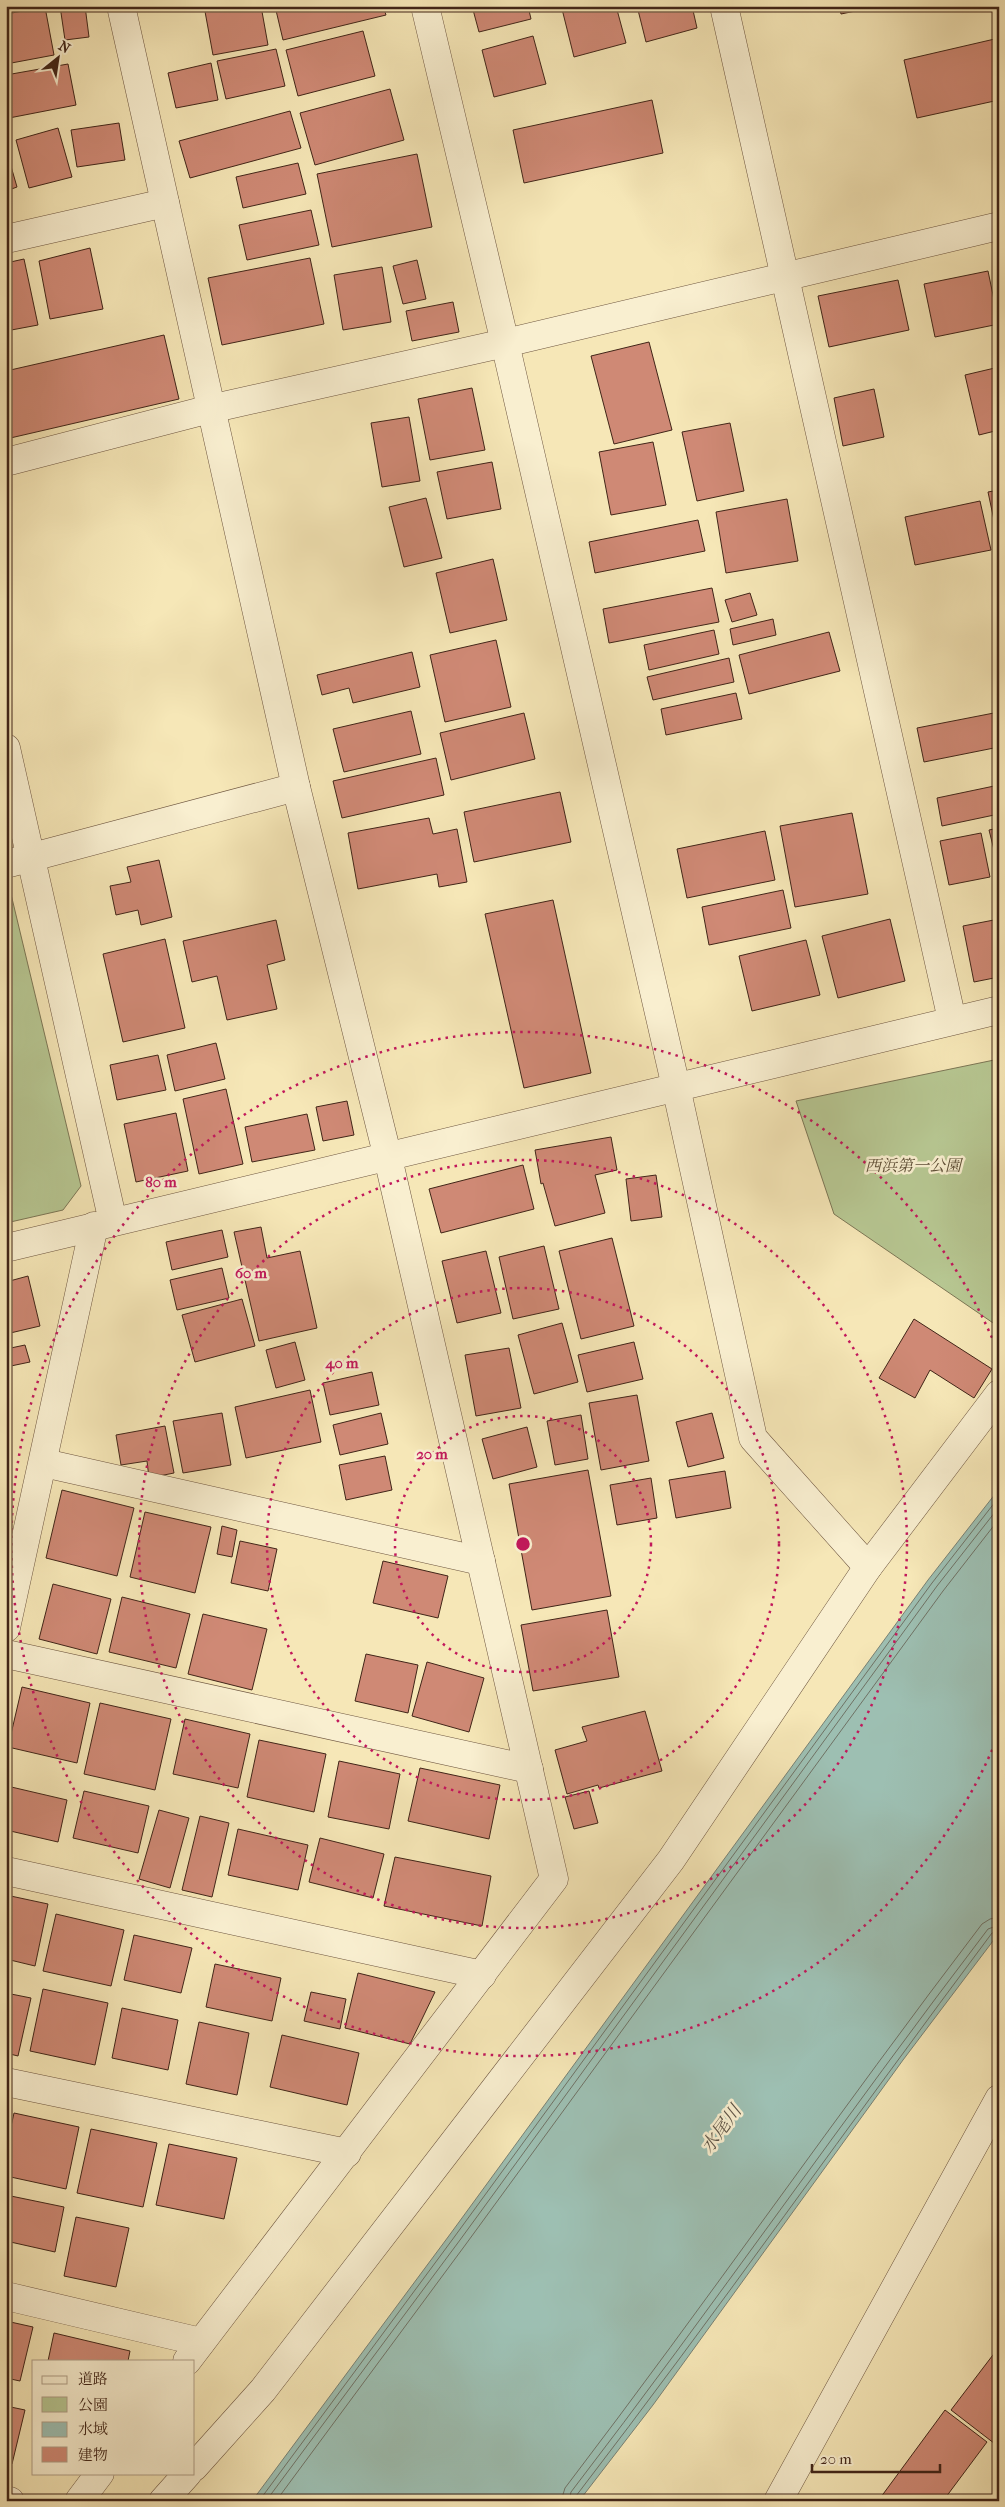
<svg xmlns="http://www.w3.org/2000/svg" width="1005" height="2507" viewBox="0 0 1005 2507" font-family="'IM FELL French Canon','Noto Serif JP',serif">
	<style>
		.green { fill: #b7c792; stroke: #7c7655 }
		.water { fill: #9dbfb2; stroke: #788174 }
		.lines { fill: none; stroke-linecap: round; stroke-linejoin: round }
		.shore { stroke: #6f7265; stroke-width: 1 }
		.building { fill: #cf8975; stroke: #412518 }
		.street-casing { stroke: #6e5640; stroke-width: 29 }
		.street { stroke: #f9efd0; stroke-width: 28 }
		.ring { fill: none; stroke: #c2185b; stroke-width: 2.5; stroke-dasharray: 2.5 5 }
		.labels { text-anchor: middle; stroke-width: 5; stroke-linejoin: round; paint-order: stroke }
		.park-label { font-size: 16px; font-style: italic; fill: #5e4e36; stroke: #f9efd0 }
		.water-label { font-size: 18px; font-style: italic; fill: #5d5346; stroke: #f9efd0 }
		.centre { fill: #c2185b; stroke: #f9efd0; stroke-width: 2.5 }
		.ring-label { font-size: 15px; text-anchor: middle; font-weight: bold; fill: #c2185b; stroke: #f9efd0; stroke-width: 5; stroke-linejoin: round; paint-order: stroke }
	</style>
	<rect width="100%" height="100%" fill="#f6e7b7"/>
	<filter id="stains"><feTurbulence type="fractalNoise" baseFrequency=".004" numOctaves="4"/><feColorMatrix values="0 0 0 0 .2 0 0 0 0 .09 0 0 0 0 .02 0 0 0 .5 -.17"/></filter>
	<radialGradient id="worn" r=".72"><stop offset=".6" stop-color="#630" stop-opacity="0"/><stop offset="1" stop-color="#630" stop-opacity=".3"/></radialGradient>
	<g class="green">
		<polygon points="6,888 10,890 81,1186 63,1210 6,1223"/>
		<polygon points="999,1059 999,1327 834,1214 796,1101"/>
	</g>
	<polygon class="water" points="999,1489 999,1933 903,2060 653,2405 579,2501 252,2501 451,2233 928,1580"/>
	<g class="lines">
		<g class="shore">
			<polyline points="259,2501 455,2236 932,1583 999,1497"/>
			<polyline points="266,2501 460,2240 937,1586 999,1507"/>
			<polyline points="276,2501 466,2244 943,1591 999,1519"/>
			<path d="M561,2501L565,2488C707,2302 840,2110 982,1924L990,1919L999,1917"/>
			<path d="M569,2501L571,2492C713,2307 846,2115 988,1929L999,1925"/>
			<path d="M575,2501L576,2496C718,2311 852,2120 992,1933L999,1931"/>
		</g>
	</g>
	<g class="building">
		<polygon points="60,6 85,6 89,37 65,40"/>
		<polygon points="204,6 261,6 268,45 213,55"/>
		<polygon points="275,6 383,6 386,15 283,40"/>
		<polygon points="472,6 528,6 531,19 479,32"/>
		<polygon points="573,6 616,6 626,43 574,57 562,9"/>
		<polygon points="637,6 692,6 697,28 646,42"/>
		<polygon points="839,6 864,6 865,9 841,14"/>
		<polygon points="45,7 54,55 6,64 6,14"/>
		<polygon points="363,31 375,76 298,96 286,50"/>
		<polygon points="533,36 546,84 494,97 482,50"/>
		<polygon points="999,38 999,100 917,118 904,60"/>
		<polygon points="276,49 285,86 226,99 217,61"/>
		<polygon points="211,63 218,100 176,108 168,73"/>
		<polygon points="68,64 76,105 9,118 6,103 6,75"/>
		<polygon points="390,89 404,140 315,165 300,113"/>
		<polygon points="652,100 663,153 524,183 513,130"/>
		<polygon points="290,111 301,148 190,178 179,141"/>
		<polygon points="119,123 125,160 77,167 71,130"/>
		<polygon points="58,128 72,177 29,188 16,140"/>
		<polygon points="6,149 17,187 6,191"/>
		<polygon points="417,154 432,227 332,247 317,174"/>
		<polygon points="298,163 306,194 243,208 236,177"/>
		<polygon points="311,210 319,245 247,260 239,225"/>
		<polygon points="90,248 103,309 50,319 39,261"/>
		<polygon points="310,258 324,324 222,345 208,278"/>
		<polygon points="24,259 38,325 6,331 6,263"/>
		<polygon points="417,260 426,299 403,304 393,266"/>
		<polygon points="382,267 391,322 343,330 334,275"/>
		<polygon points="988,271 999,324 935,337 924,284"/>
		<polygon points="898,280 909,330 829,347 818,296"/>
		<polygon points="453,302 459,332 412,341 406,311"/>
		<polygon points="164,335 179,399 6,439 6,371"/>
		<polygon points="649,342 672,430 614,444 591,356"/>
		<polygon points="999,367 999,430 979,435 965,375"/>
		<polygon points="472,388 485,450 430,460 418,399"/>
		<polygon points="874,389 884,437 843,446 834,398"/>
		<polygon points="409,417 420,481 382,487 371,423"/>
		<polygon points="730,423 744,491 697,501 682,432"/>
		<polygon points="653,442 666,505 611,515 599,452"/>
		<polygon points="492,462 501,509 447,519 437,472"/>
		<polygon points="999,490 999,539 998,539 988,492"/>
		<polygon points="426,498 442,558 404,567 389,507"/>
		<polygon points="787,499 798,561 726,573 716,512"/>
		<polygon points="980,501 991,550 915,565 905,517"/>
		<polygon points="698,520 705,551 595,573 589,542"/>
		<polygon points="493,559 507,620 450,633 436,573"/>
		<polygon points="712,588 719,622 609,643 603,609"/>
		<polygon points="750,593 757,615 732,622 725,600"/>
		<polygon points="773,619 776,635 733,645 730,629"/>
		<polygon points="714,630 719,654 649,670 644,645"/>
		<polygon points="829,632 840,671 749,694 739,655"/>
		<polygon points="496,640 511,707 445,722 430,655"/>
		<polygon points="412,652 420,687 353,703 349,688 322,695 317,675"/>
		<polygon points="729,658 734,682 653,700 647,677"/>
		<polygon points="736,693 742,719 666,735 661,709"/>
		<polygon points="411,711 421,754 344,772 333,729"/>
		<polygon points="999,712 999,747 924,762 917,728"/>
		<polygon points="524,713 535,759 451,780 440,733"/>
		<polygon points="436,758 444,795 342,818 333,781"/>
		<polygon points="999,785 999,814 942,826 937,798"/>
		<polygon points="560,792 571,842 474,862 464,812"/>
		<polygon points="852,813 868,894 795,907 780,826"/>
		<polygon points="429,818 433,834 457,829 467,882 439,887 437,874 358,889 348,833"/>
		<polygon points="999,828 999,870 989,830"/>
		<polygon points="765,831 775,880 687,898 677,849"/>
		<polygon points="981,833 990,877 949,885 940,841"/>
		<polygon points="159,860 172,917 141,925 138,910 116,915 110,886 131,882 127,867"/>
		<polygon points="783,890 791,928 709,945 702,907"/>
		<polygon points="553,900 591,1073 524,1088 485,914"/>
		<polygon points="890,919 905,981 838,998 822,936"/>
		<polygon points="999,919 999,977 974,982 963,926"/>
		<polygon points="276,920 285,960 267,965 277,1009 227,1020 217,976 192,982 183,941"/>
		<polygon points="165,939 185,1028 123,1042 103,954"/>
		<polygon points="806,940 820,995 752,1011 739,956"/>
		<polygon points="216,1043 225,1079 175,1091 167,1055"/>
		<polygon points="158,1055 166,1090 117,1100 110,1065"/>
		<polygon points="226,1089 243,1164 199,1174 183,1099"/>
		<polygon points="347,1101 354,1135 323,1141 316,1107"/>
		<polygon points="176,1113 188,1171 136,1182 124,1124"/>
		<polygon points="307,1114 315,1150 252,1162 245,1127"/>
		<polygon points="611,1137 617,1170 595,1175 605,1213 555,1226 543,1183 541,1184 535,1150"/>
		<polygon points="523,1165 534,1209 441,1233 429,1189"/>
		<polygon points="656,1175 662,1217 631,1221 626,1179"/>
		<polygon points="261,1227 267,1258 300,1251 317,1328 259,1341 234,1232"/>
		<polygon points="222,1230 228,1257 172,1270 166,1242"/>
		<polygon points="612,1238 634,1326 581,1339 559,1251"/>
		<polygon points="544,1246 559,1309 513,1319 499,1257"/>
		<polygon points="486,1251 501,1313 457,1323 442,1261"/>
		<polygon points="222,1268 229,1298 177,1310 170,1280"/>
		<polygon points="28,1276 40,1326 6,1334 6,1282"/>
		<polygon points="242,1299 255,1346 195,1362 182,1315"/>
		<polygon points="914,1319 992,1369 974,1398 930,1370 915,1398 879,1378"/>
		<polygon points="562,1323 578,1382 534,1394 518,1335"/>
		<polygon points="295,1342 305,1380 276,1388 266,1350"/>
		<polygon points="634,1342 643,1379 587,1392 578,1355"/>
		<polygon points="25,1345 30,1362 6,1367 6,1349"/>
		<polygon points="509,1348 521,1408 476,1416 465,1355"/>
		<polygon points="372,1372 379,1405 330,1415 323,1383"/>
		<polygon points="310,1390 321,1442 246,1458 235,1407"/>
		<polygon points="637,1395 649,1461 601,1470 589,1403"/>
		<polygon points="222,1413 231,1465 183,1473 173,1421"/>
		<polygon points="381,1413 388,1444 340,1455 333,1425"/>
		<polygon points="712,1413 724,1458 688,1467 676,1422"/>
		<polygon points="581,1415 588,1459 555,1465 547,1421"/>
		<polygon points="165,1426 174,1473 149,1478 147,1461 121,1465 116,1435"/>
		<polygon points="527,1427 537,1467 493,1479 482,1439"/>
		<polygon points="385,1456 392,1490 346,1500 339,1465"/>
		<polygon points="588,1470 611,1596 532,1610 509,1484"/>
		<polygon points="725,1471 731,1508 676,1518 669,1480"/>
		<polygon points="651,1478 657,1518 617,1525 610,1485"/>
		<polygon points="62,1490 134,1508 117,1576 46,1558"/>
		<polygon points="145,1512 211,1527 195,1593 130,1577"/>
		<polygon points="222,1526 237,1530 232,1557 217,1554"/>
		<polygon points="240,1541 277,1549 268,1591 231,1583"/>
		<polygon points="383,1561 448,1576 438,1618 373,1603"/>
		<polygon points="53,1584 111,1599 97,1654 39,1639"/>
		<polygon points="122,1597 190,1614 176,1668 109,1652"/>
		<polygon points="607,1610 619,1677 533,1691 521,1625"/>
		<polygon points="203,1614 267,1629 252,1690 188,1674"/>
		<polygon points="366,1654 418,1665 408,1713 355,1701"/>
		<polygon points="427,1662 484,1678 469,1732 412,1716"/>
		<polygon points="22,1687 90,1703 77,1763 8,1747"/>
		<polygon points="100,1703 171,1719 155,1790 84,1774"/>
		<polygon points="645,1711 662,1771 599,1788 598,1785 567,1794 555,1750 587,1741 582,1727"/>
		<polygon points="185,1719 250,1734 238,1788 173,1774"/>
		<polygon points="259,1740 326,1754 314,1812 247,1797"/>
		<polygon points="339,1761 400,1774 389,1829 328,1817"/>
		<polygon points="420,1768 500,1785 489,1839 408,1821"/>
		<polygon points="7,1786 67,1800 58,1842 6,1830"/>
		<polygon points="84,1791 149,1806 138,1853 73,1838"/>
		<polygon points="589,1791 598,1823 574,1829 565,1797"/>
		<polygon points="159,1810 189,1818 170,1888 139,1879"/>
		<polygon points="200,1816 229,1823 212,1897 182,1890"/>
		<polygon points="238,1829 308,1845 298,1890 228,1875"/>
		<polygon points="320,1838 384,1854 373,1898 309,1882"/>
		<polygon points="395,1857 491,1876 482,1926 384,1906"/>
		<polygon points="6,1895 48,1904 35,1966 6,1959"/>
		<polygon points="56,1914 124,1930 111,1986 43,1971"/>
		<polygon points="134,1935 192,1948 181,1993 124,1980"/>
		<polygon points="215,1964 281,1978 272,2021 206,2007"/>
		<polygon points="358,1973 435,1992 410,2044 345,2028"/>
		<polygon points="43,1989 108,2003 95,2065 30,2051"/>
		<polygon points="311,1992 346,1999 340,2029 304,2021"/>
		<polygon points="6,1993 31,1998 18,2056 6,2053"/>
		<polygon points="122,2008 178,2020 168,2070 112,2058"/>
		<polygon points="199,2022 249,2033 237,2095 186,2084"/>
		<polygon points="282,2035 359,2053 347,2105 270,2087"/>
		<polygon points="14,2113 79,2127 66,2189 6,2176 6,2149"/>
		<polygon points="91,2129 157,2143 143,2207 77,2193"/>
		<polygon points="169,2144 237,2158 224,2219 156,2205"/>
		<polygon points="6,2195 64,2207 55,2252 6,2241"/>
		<polygon points="76,2217 129,2228 116,2287 64,2276"/>
		<polygon points="6,2321 33,2327 20,2381 6,2378"/>
		<polygon points="54,2333 130,2351 128,2361 48,2361"/>
		<polygon points="999,2347 999,2447 951,2410"/>
		<polygon points="6,2406 25,2410 12,2464 6,2462"/>
		<polygon points="945,2410 987,2442 943,2501 878,2501"/>
	</g>
	<g class="lines">
		<defs>
			<g id="street">
				<polyline points="121,6 296,787 388,1158 554,1879 187,2361"/>
				<polyline points="425,6 505,343 676,1087 753,1438 868,1567"/>
				<polyline points="724,6 952,1020"/>
				<polyline points="6,239 165,203"/>
				<polyline points="6,462 210,409 505,343 999,226"/>
				<polyline points="6,748 113,1222"/>
				<polyline points="6,864 296,787"/>
				<polyline points="6,1248 999,1010"/>
				<polyline points="44,1463 481,1561"/>
				<polyline points="6,1628 94,1226"/>
				<polyline points="6,1654 529,1769"/>
				<polyline points="6,1871 482,1975"/>
				<polyline points="6,2082 347,2153"/>
				<polyline points="6,2296 201,2342"/>
				<polyline points="194,2467 263,2390 671,1860 868,1567 999,1394"/>
				<polyline points="6,2500 10,2501"/>
				<polyline points="79,2501 100,2473"/>
				<polyline points="163,2501 188,2473"/>
				<polyline points="778,2501 999,2099"/>
			</g>
		</defs>
		<use href="#street" class="street-casing"/>
		<use href="#street" class="street"/>
	</g>
	<g class="ring">
		<circle cx="523" cy="1544" r="128"/>
		<circle cx="523" cy="1544" r="256"/>
		<circle cx="523" cy="1544" r="384"/>
		<path d="M998 1736A512 512 0 1 1 998 1352"/>
	</g>
	<g class="labels">
		<g class="park-label">
			<text x="913" y="1171">西浜第一公園</text>
		</g>
		<g class="water-label">
			<text transform="translate(721 2129) rotate(-54)" y="6">水尾川</text>
		</g>
	</g>
	<circle cx="523" cy="1544" r="8" class="centre"/>
	<g class="ring-label">
		<text x="161" y="1187">80 m</text>
		<text x="251" y="1278">60 m</text>
		<text x="342" y="1368">40 m</text>
		<text x="432" y="1459">20 m</text>
	</g>
	<rect width="1005" height="2507" fill="none" stroke="#f6e7b7" stroke-width="25"/>
	<rect x="8" y="8" width="990" height="2492" fill="none" stroke="#412518" stroke-width="2.5"/>
	<rect x="12" y="12" width="980" height="2482" fill="none" stroke="#412518"/>
	<rect x="32" y="2360" width="162" height="115" fill="#f9efd0" stroke="#af9e86"/>
	<rect x="42" y="2376" width="25" height="8" fill="#f9efd0" stroke="#af9e86"/>
	<text x="78" y="2384" font-size="15" fill="#412518">道路</text>
	<rect x="42" y="2397" width="25" height="15" fill="#b7c792" stroke="#af9e86"/>
	<text x="78" y="2410" font-size="15" fill="#412518">公園</text>
	<rect x="42" y="2422" width="25" height="15" fill="#9dbfb2" stroke="#af9e86"/>
	<text x="78" y="2434" font-size="15" fill="#412518">水域</text>
	<rect x="42" y="2447" width="25" height="15" fill="#cf8975" stroke="#af9e86"/>
	<text x="78" y="2460" font-size="15" fill="#412518">建物</text>
	<g transform="translate(58 58) rotate(30)" stroke="#f9efd0" stroke-width="4" paint-order="stroke">
	<path d="M0-4L9 19L0 12L-9 19Z" fill="#412518"/>
	<text y="-8" font-size="14" font-weight="bold" text-anchor="middle" fill="#412518">N</text>
	</g>
	<path d="M812 2464v8h128v-8" fill="none" stroke="#412518" stroke-width="2.5"/>
	<text x="820" y="2464" font-size="15" fill="#412518" stroke="#f9efd0" stroke-width="4" paint-order="stroke">20 m</text>
	<rect width="100%" height="100%" filter="url(#stains)"/>
	<rect width="100%" height="100%" fill="url(#worn)"/>
</svg>
